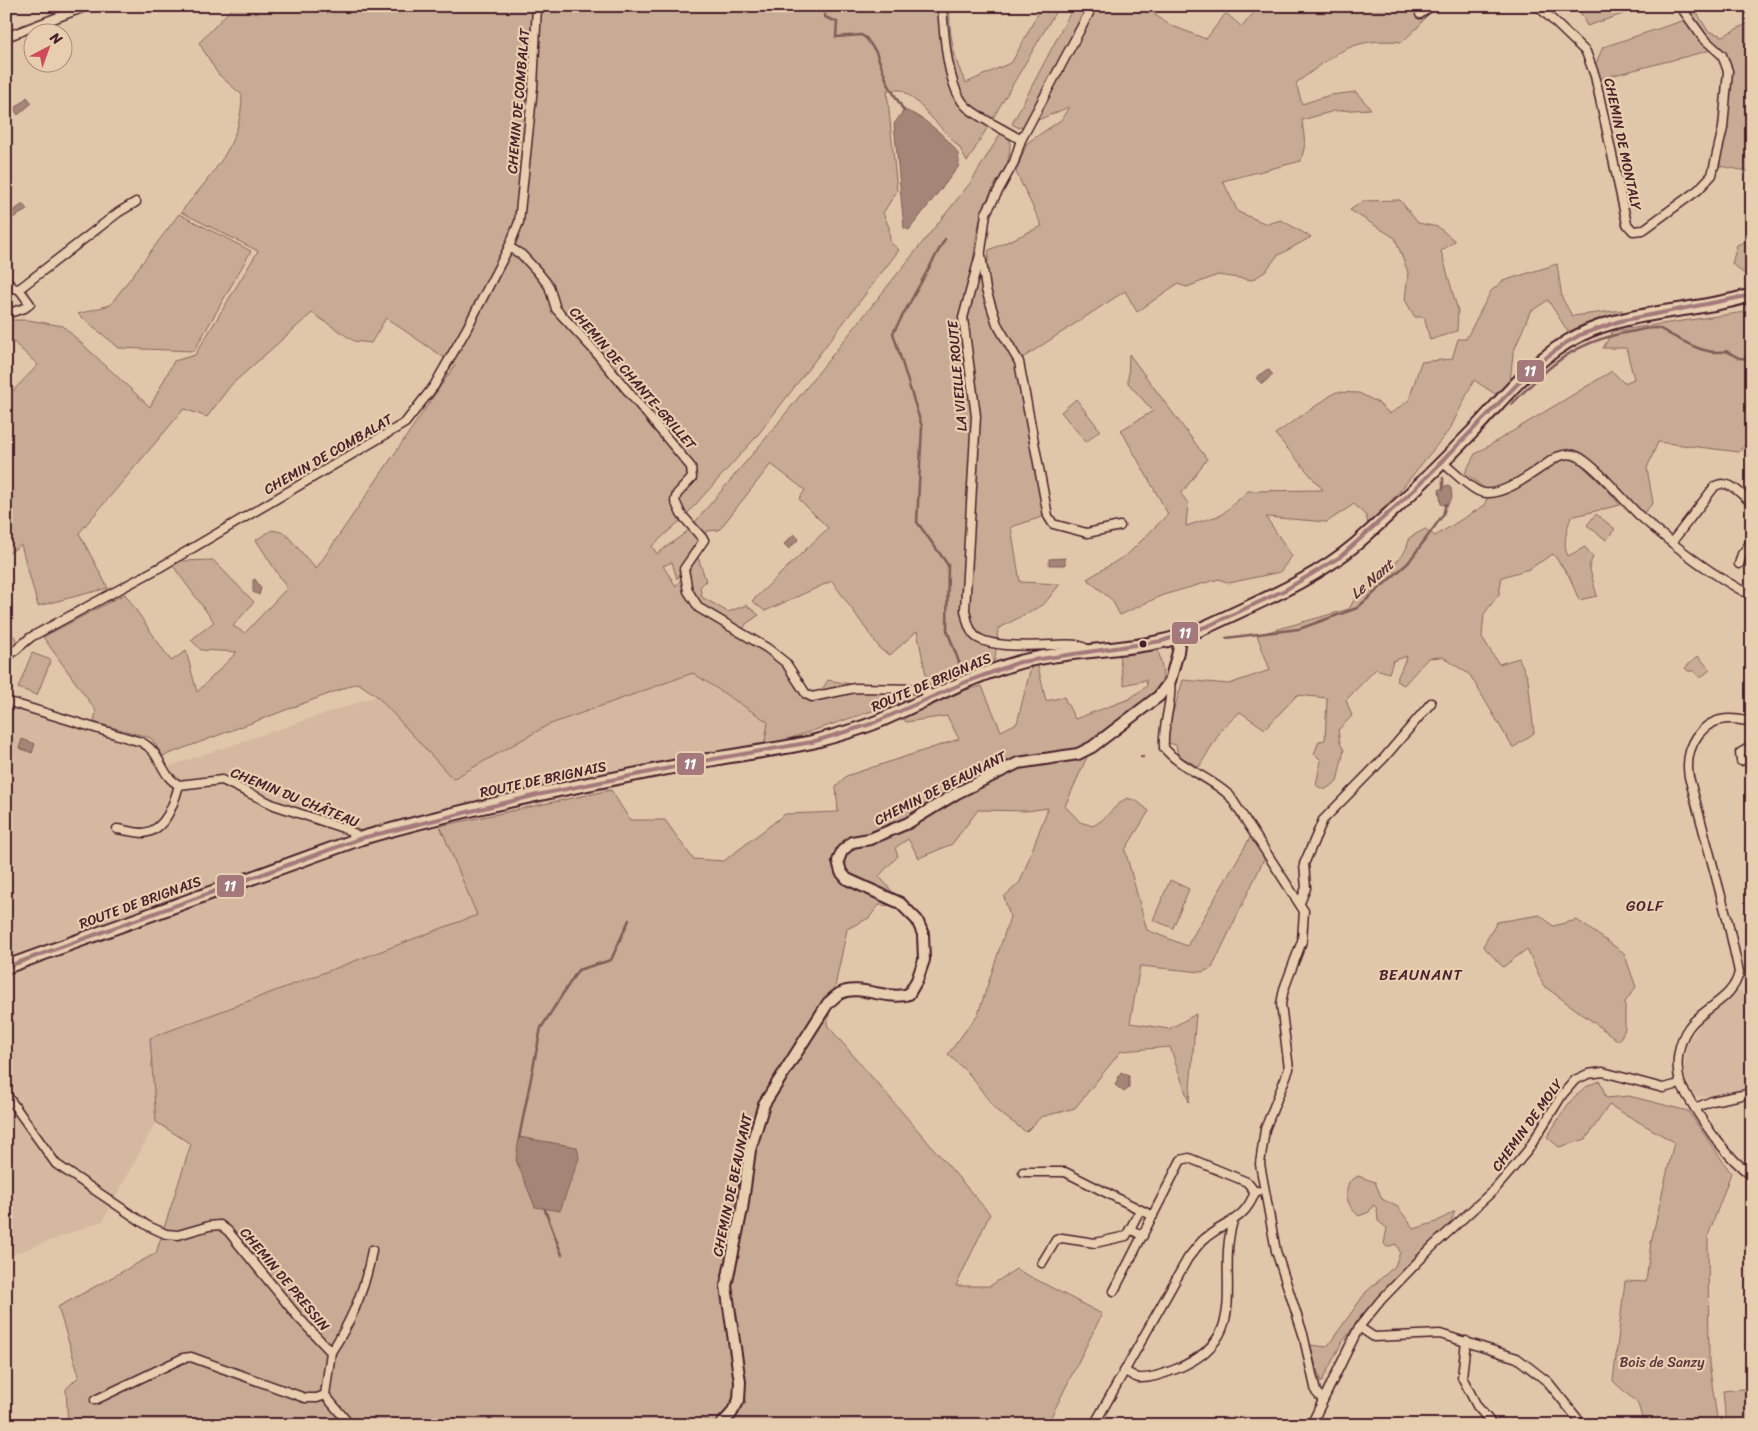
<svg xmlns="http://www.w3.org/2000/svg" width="1758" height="1431" viewBox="0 0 1758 1431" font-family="Sriracha,sans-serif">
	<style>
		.built { fill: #d4b9a0 }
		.green { fill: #c8ab94; stroke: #896560 }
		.water { fill: #a58577; stroke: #815c59 }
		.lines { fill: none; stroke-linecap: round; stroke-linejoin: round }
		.stream { stroke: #815c59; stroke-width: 2.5 }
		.minor-casing { stroke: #4a1f2b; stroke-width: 11 }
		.tertiary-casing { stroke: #4a1f2b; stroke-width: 14 }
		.primary-casing { stroke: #4a1f2b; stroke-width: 16 }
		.minor { stroke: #e7ceaf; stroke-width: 8 }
		.tertiary { stroke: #e7ceaf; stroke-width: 10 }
		.primary { stroke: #e7ceaf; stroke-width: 12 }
		.bus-1-casing { stroke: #e7ceaf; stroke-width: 8 }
		.bus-1 { stroke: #a5797b; stroke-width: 4 }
		.bus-dot { fill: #4a1f2b; stroke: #e7ceaf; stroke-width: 2 }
		.labels { text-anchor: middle; stroke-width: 4.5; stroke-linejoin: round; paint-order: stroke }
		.street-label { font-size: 14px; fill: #4a1f2b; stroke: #e7ceaf }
		.park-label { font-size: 14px; fill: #5d343b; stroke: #e7ceaf }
		.water-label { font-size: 15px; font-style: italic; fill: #5c333a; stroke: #e7ceaf }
		.neighbourhood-label { font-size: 15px; letter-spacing: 1px; fill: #4a1f2b; stroke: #e7ceaf }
		.line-badge { stroke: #e7ceaf; stroke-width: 2 }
		.badge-label { font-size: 14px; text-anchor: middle; font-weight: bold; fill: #fff }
	</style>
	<rect width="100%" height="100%" fill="#e1c7aa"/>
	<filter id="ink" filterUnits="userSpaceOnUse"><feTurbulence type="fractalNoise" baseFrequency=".02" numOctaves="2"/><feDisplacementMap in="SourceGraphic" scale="10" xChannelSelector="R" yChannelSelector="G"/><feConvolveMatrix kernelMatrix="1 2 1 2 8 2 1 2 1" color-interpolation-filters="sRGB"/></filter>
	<g filter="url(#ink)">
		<g class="built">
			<polygon points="681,671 693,673 768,722 764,747 608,777 611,790 441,826 478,915 328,1417 150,1038 156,1122 103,1221 6,1257 6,704 142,745 161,769 377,696 453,778 548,725"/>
			<polygon points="1738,991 1742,991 1743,998 1752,1000 1752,1088 1742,1092 1697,1097 1689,1088 1684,1072 1687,1044 1701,1022"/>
		</g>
		<g class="green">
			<path d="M234,6H950C948,30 954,62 966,83L1012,62L1042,6H1059L967,162L960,148L917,102L902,90H887L897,191L883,213L889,227L890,242L899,250L757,436L687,514L683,510L677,516L680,521L652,546L657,554L689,530L692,534L698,529L695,522L766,438L971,182L1001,133L1010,140C1011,170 998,175 987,200C978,219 976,240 973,261L988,262L989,250L1042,226L1016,172L1027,143L1061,120L1069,107L1019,128L1012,124L1074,6H1142L1170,25L1206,39L1226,13L1242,27L1259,6H1434L1418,27L1402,42C1349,37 1337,54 1296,83L1302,104L1330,95L1356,92L1371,109L1334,111L1302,120L1305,144L1301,161L1223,181L1238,212L1267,224L1281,220L1311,237L1277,256L1265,272L1252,280L1218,275L1187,287L1177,284L1137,312L1125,291L1021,359L1047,488L1045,516L1011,527L1020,582L1060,584L1044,604L998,629L995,660L928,685L917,631L890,655L881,650L832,581L765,611L752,601L828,528L799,499L805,490L771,464L719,530L707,531L677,579L672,562L663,566L676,586L698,557L706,581L700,587L702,597L728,612L746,605L759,615L746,624L740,635L767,651L784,666L806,697L816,699L828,680L906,694L908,699L764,747L768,722L693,673L548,725L453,779L377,696L358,683L163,756L151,738L94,722L96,711L43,637L125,594L171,661L186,651L197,692L237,652L201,650L191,640L214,622L173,566L181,561L213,560L254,602L233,626L245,633L287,588L256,540L272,530L285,533L316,569L455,365L386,318L371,343L354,341L312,313L231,385L207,417L184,409L79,533L108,588L38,606L21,545L6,555V398L38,365L6,335V320H28L63,326L150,407L174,361L195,355L258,251L181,212C210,176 242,145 242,95L218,74L199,43Z"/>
			<polygon points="1583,6 1647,6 1587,26 1579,9"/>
			<polygon points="1680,6 1693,6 1708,31 1723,36 1752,21 1752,172 1720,166 1728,71 1715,49 1599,79 1595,65 1603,47 1688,19"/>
			<polygon points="1400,200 1418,223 1438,227 1455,241 1441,251 1458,311 1457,331 1430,340 1424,317 1415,317 1405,300 1408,272 1395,238 1350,210 1363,201"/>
			<polygon points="179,214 251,251 194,351 119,348 78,314 110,305"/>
			<polygon points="1752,239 1752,280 1732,264 1737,245"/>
			<polygon points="1557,264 1562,298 1572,316 1622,310 1623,316 1584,324 1568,332 1548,300 1530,312 1513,353 1510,382 1495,394 1474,380 1450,429 1399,492 1368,524 1366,516 1354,504 1327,522 1266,517 1292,556 1280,572 1229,583 1219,579 1163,595 1120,615 1112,600 1087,579 1128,554 1168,514 1121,430 1153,411 1128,383 1129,354 1207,459 1181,494 1188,503 1186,526 1221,515 1248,491 1323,490 1275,434 1336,392 1359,393 1377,402 1390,414 1409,400 1421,362 1452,359 1458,339 1466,339 1491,291 1503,281"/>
			<path d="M1752,311V436L1739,452L1658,442L1647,468L1653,503L1643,514L1582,455L1567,449L1531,470L1535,476C1548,468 1561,455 1576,460L1606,488L1620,505L1571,517C1567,529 1562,544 1568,556L1585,547L1593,557L1589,566L1597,596L1579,600L1569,576L1553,554L1529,569L1502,577L1499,594L1484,614L1482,637L1499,664L1519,658L1528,679L1534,733L1513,748L1470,675L1443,657L1428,658L1404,685L1396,681L1407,656L1393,661L1389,673L1376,669L1346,700L1352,716L1338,730L1340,743L1344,750L1337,782L1324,790L1316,785L1321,760L1314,754L1319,741L1325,740L1327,698L1297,695L1265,729L1240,712L1222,729L1199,767L1178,755L1176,745L1168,743L1167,731L1183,680L1229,684L1270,670L1257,635L1349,609C1352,604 1355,597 1359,592C1376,574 1406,565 1409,538L1425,529L1435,536L1485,505L1488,491L1465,473L1475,454L1612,371L1624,383L1634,379L1626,348H1603L1613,331Z"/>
			<polygon points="1076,399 1100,430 1086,442 1061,412"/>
			<polygon points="1596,514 1615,529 1606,540 1587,525"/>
			<polygon points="6,624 19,644 6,655"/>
			<path d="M1158,650C1161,662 1165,672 1161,684C1155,701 1101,734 1085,745L1087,757L1065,806L1080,822L1093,826C1108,818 1113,806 1127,798L1137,801L1149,811L1125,850L1147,930L1187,946L1251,836L1265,857L1212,968L1202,972L1140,966L1130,1023L1169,1029L1196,1014L1189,1102L1170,1047L1121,1051L1075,1108L1041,1117L1026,1132L996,1110L970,1075L948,1054L978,1014L1010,917L1004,897L1020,882L1048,808L1027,811L978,810L952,844L919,858L908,839L895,848L898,856L879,876L896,896L897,906L879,905L869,918L847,929L827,1025L990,1214L956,1286H990L1016,1269L1102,1314L1047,1425H68L66,1389L79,1376L58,1307L156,1253L191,1144L156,1122L150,1038L477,915L440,826L611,790L630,820H665L693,859L724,861L785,814L838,812L836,787L846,776L959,739L947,716L906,722L902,717L953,693L982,686L1001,731L1017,723L1031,667L1038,666L1046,701L1064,697L1075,719L1129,699L1147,686L1146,680L1124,685L1119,655Z"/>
			<polygon points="32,653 51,660 37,695 18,688"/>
			<polygon points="1698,656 1710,670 1700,678 1694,671 1688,671 1685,668"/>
			<polygon points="1170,880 1189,889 1173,928 1153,920"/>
			<polygon points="1540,915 1553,926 1577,920 1624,953 1636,987 1625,1002 1625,1029 1619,1041 1544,986 1527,949 1503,967 1483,946 1497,922"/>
			<path d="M1600,1081L1606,1098L1629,1096L1688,1111L1731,1173L1708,1236L1709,1363L1718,1425H1644L1638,1404L1613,1381L1625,1281L1646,1282L1651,1242L1674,1142L1609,1105L1586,1139L1559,1147L1547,1137C1562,1115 1573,1088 1600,1081Z"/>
			<path d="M1358,1176L1375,1182L1382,1199L1398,1207L1414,1229L1436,1222L1455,1211L1450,1224L1365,1311L1341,1344L1321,1383L1310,1345L1327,1347L1366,1292L1395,1266L1400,1252L1396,1244L1387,1247L1384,1244L1387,1228L1378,1221L1377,1208L1373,1205L1369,1212L1359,1216C1348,1207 1344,1196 1349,1182Z"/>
			<polygon points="1752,1388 1752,1425 1726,1425 1723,1391"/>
		</g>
		<g class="water">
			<polygon points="27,97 32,103 18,115 14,109"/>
			<path d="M904,110C919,114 951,139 958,154C959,157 959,162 959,166L909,230L904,228L894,124Z"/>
			<polygon points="23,204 27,210 13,218 10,213"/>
			<polygon points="1266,370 1269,370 1273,375 1262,384 1256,378"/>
			<polygon points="1447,485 1451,488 1452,498 1447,506 1441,504 1439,490"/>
			<polygon points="794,534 799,539 789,549 784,544"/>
			<polygon points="1065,558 1065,565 1049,565 1049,559"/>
			<polygon points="255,579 261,588 259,595 253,592 253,580"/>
			<polygon points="22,739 35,744 32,753 19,748"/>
			<polygon points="1121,1072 1129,1076 1129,1088 1124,1092 1115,1085"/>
			<polygon points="519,1137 577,1147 579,1158 560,1211 535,1207 516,1160"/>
		</g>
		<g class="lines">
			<g class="stream">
				<polyline points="824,6 825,17 837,22 836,37 861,35 866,38 876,52 888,84 904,111"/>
				<polyline points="945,239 893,333 922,427 917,522 948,565 947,630 963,673"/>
				<path d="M1512,404C1549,365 1574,342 1629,332C1637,331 1648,327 1656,328C1660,328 1666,332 1669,334C1687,343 1707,356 1726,351L1739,358L1752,359"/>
				<polyline points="1443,478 1443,489"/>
				<polyline points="1226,638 1299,629 1357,608 1408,563 1443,515 1446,504"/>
				<polyline points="1141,757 1143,757"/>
				<polyline points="519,1138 541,1028 578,970 611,960 629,920"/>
				<polyline points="545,1210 562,1255"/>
			</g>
			<defs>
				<g id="minor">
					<path d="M942,6C944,33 947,91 968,108C984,121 1004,129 1021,140"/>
					<polyline points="1538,6 1586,52 1595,76 1627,224 1633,231 1643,230 1698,190 1712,175 1723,128 1728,71 1722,55 1703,38 1680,6"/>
					<polyline points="1420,14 1432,6"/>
					<polyline points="6,37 87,6"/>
					<polyline points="509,247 522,255 537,271 549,286 556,309 592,348 691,467 692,478 677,494 675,501 681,514 704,540 684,569 688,591 699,608 767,648 786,663 806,694 812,697 855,688 921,689 932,695"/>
					<polyline points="981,255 986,290 997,324 1019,362 1048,516 1053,524 1087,533 1120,526"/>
					<polyline points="6,280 13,288 19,289 119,212 136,202"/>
					<polyline points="6,314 25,308 30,304 19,289"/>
					<path d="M1442,462C1453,471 1465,484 1478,491C1499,502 1539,468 1557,457C1565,454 1571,453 1579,457C1598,468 1622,499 1640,516C1675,547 1710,574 1752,596"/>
					<path d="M1672,542L1715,486C1729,478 1741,495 1752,503"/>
					<polyline points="1739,564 1742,554 1752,541"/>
					<path d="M1088,650C1077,642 1064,645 1050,645C1033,646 986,648 974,635C968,628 967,619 965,610L976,416L963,318L981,251L986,213L1014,162L1021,140L1089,13"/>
					<polyline points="6,658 31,637 157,569 405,423 434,386 466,330 509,247 519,222 533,87 537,6"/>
					<path d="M1170,681C1173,704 1162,723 1164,748C1182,769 1210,777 1230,796L1304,911L1302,941L1284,989L1281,1004L1289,1069L1265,1129L1260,1164L1276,1251L1303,1334L1316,1392L1323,1400"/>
					<path d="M6,701L141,742C162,752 160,776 179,785L222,780L274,805L346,829L362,838"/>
					<path d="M1752,722C1745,721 1739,719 1732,719C1700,718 1684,749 1689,777L1727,918L1739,972C1734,999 1704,1007 1689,1027C1678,1042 1675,1065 1680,1082C1682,1089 1688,1096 1691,1102C1708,1130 1726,1156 1752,1176"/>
					<polyline points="1741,761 1740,753 1752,746"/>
					<path d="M117,829C125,830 135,833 144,833C166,830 174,803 179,785"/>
					<polyline points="1300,903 1306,888 1304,864 1323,820 1384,758 1431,703"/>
					<polyline points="6,1094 56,1164 148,1226 166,1234 178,1235 209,1226 220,1225 228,1231 298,1317 331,1352 325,1395 350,1425"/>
					<polyline points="1695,1108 1712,1101 1752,1093"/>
					<polyline points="1023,1172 1065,1172 1153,1216"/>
					<polyline points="1140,1210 1130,1229 1143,1236"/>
					<polyline points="1042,1263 1056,1240 1062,1238 1095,1243 1126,1236 1130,1229"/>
					<polyline points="1114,1291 1181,1160 1189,1158 1247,1182 1255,1192 1258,1191"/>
					<polyline points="1359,1327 1374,1337 1440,1334 1517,1358 1548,1382 1577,1418 1578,1425"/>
					<polyline points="1466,1341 1462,1377 1477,1406 1493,1425"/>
					<path d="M331,1352C351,1322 366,1286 372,1250"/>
					<path d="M1125,1371C1129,1373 1134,1377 1139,1378C1149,1379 1166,1373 1176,1369C1255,1337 1215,1280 1233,1221"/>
					<polyline points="95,1400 183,1358 191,1357 305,1398 317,1398 325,1395"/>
					<path d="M1094,1425L1188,1258C1193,1252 1198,1245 1203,1240C1225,1221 1244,1222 1255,1192"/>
					<polyline points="1311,1425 1359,1327 1381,1300 1432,1247 1495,1189 1513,1168 1528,1150 1562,1095 1575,1080 1588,1074 1603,1072 1663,1088 1680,1084"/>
				</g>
				<path id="tertiary" d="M721,1425L731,1414L739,1400L740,1382L726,1286L742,1209L750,1150L764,1104L828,1003C832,1000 836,995 841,993C859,984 888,1001 909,994L917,980L924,960L923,934L917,920L900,903L847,879L841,872L838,861L842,851L852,842L870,839L908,823L957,793L1018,763L1078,754L1092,747L1159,696L1170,681L1178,652L1180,636"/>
				<path id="primary" d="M6,967L362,838C477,805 596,782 714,759C747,753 780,749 812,742C834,736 858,730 879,721C926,701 970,676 1020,662C1082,646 1149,654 1208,626C1258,602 1314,580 1356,544C1396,509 1435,470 1472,432C1505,397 1536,356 1580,335C1629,310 1698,312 1752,295"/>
			</defs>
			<use href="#minor" class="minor-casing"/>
			<use href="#tertiary" class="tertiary-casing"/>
			<use href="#primary" class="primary-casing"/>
			<use href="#minor" class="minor"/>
			<use href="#tertiary" class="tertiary"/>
			<use href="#primary" class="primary"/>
			<defs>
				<polyline id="bus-1" points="6,967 362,838 537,795 714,759 812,742 871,724 966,682 1020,662 1162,641 1208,626 1285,590 1340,557 1415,489 1535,366 1564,344 1580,335 1620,321 1752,295"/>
			</defs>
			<use href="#bus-1" class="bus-1-casing"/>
			<use href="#bus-1" class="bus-1"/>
		</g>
	</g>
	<circle class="bus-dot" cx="1143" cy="644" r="4.5"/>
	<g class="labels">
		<g class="street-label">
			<text transform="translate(518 101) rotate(-85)" y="5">CHEMIN DE COMBALAT</text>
			<text transform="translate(1623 144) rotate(78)" y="5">CHEMIN DE MONTALY</text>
			<text transform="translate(957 376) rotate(-95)" y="5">LA VIEILLE ROUTE</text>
			<text transform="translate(633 378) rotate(49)" y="5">CHEMIN DE CHANTE-GRILLET</text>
			<text transform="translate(328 454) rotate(-30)" y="5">CHEMIN DE COMBALAT</text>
			<text transform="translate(931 682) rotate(-23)" y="5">ROUTE DE BRIGNAIS</text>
			<text transform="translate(543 779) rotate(-12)" y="5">ROUTE DE BRIGNAIS</text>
			<text transform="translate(940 788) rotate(-27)" y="5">CHEMIN DE BEAUNANT</text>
			<text transform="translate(295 797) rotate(22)" y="5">CHEMIN DU CHÂTEAU</text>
			<text transform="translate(140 902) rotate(-20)" y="5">ROUTE DE BRIGNAIS</text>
			<text transform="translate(1527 1125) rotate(-54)" y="5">CHEMIN DE MOLY</text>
			<text transform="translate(732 1185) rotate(-78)" y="5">CHEMIN DE BEAUNANT</text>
			<text transform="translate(285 1279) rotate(50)" y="5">CHEMIN DE PRESSIN</text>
		</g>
		<g class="park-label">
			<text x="1662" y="1367">Bois de Sanzy</text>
		</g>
		<g class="water-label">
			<text transform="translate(1372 579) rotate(-41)" y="5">Le Nant</text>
		</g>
		<g class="neighbourhood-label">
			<text x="1645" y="911">GOLF</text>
			<text x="1421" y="980">BEAUNANT</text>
		</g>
	</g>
	<g class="line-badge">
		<rect x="1516" y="359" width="29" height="24" rx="5" fill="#a5797b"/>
		<rect x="1171" y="621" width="28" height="24" rx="5" fill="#a5797b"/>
		<rect x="676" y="752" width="29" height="24" rx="5" fill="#a5797b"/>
		<rect x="216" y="874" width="29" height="24" rx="5" fill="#a5797b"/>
	</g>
	<g class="badge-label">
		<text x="1530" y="376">11</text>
		<text x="1185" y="638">11</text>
		<text x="690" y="769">11</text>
		<text x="230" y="891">11</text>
	</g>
	<rect width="1758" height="1431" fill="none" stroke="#e7ceaf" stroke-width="25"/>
	<rect x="12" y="12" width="1733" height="1406" fill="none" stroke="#4a1f2b" stroke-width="2" filter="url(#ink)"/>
	<g transform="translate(48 48) rotate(41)"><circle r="24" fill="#e7ceaf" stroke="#a8887a"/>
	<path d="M0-4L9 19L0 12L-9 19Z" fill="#d1495b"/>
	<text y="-8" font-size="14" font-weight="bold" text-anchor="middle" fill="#4a1f2b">N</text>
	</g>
</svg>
